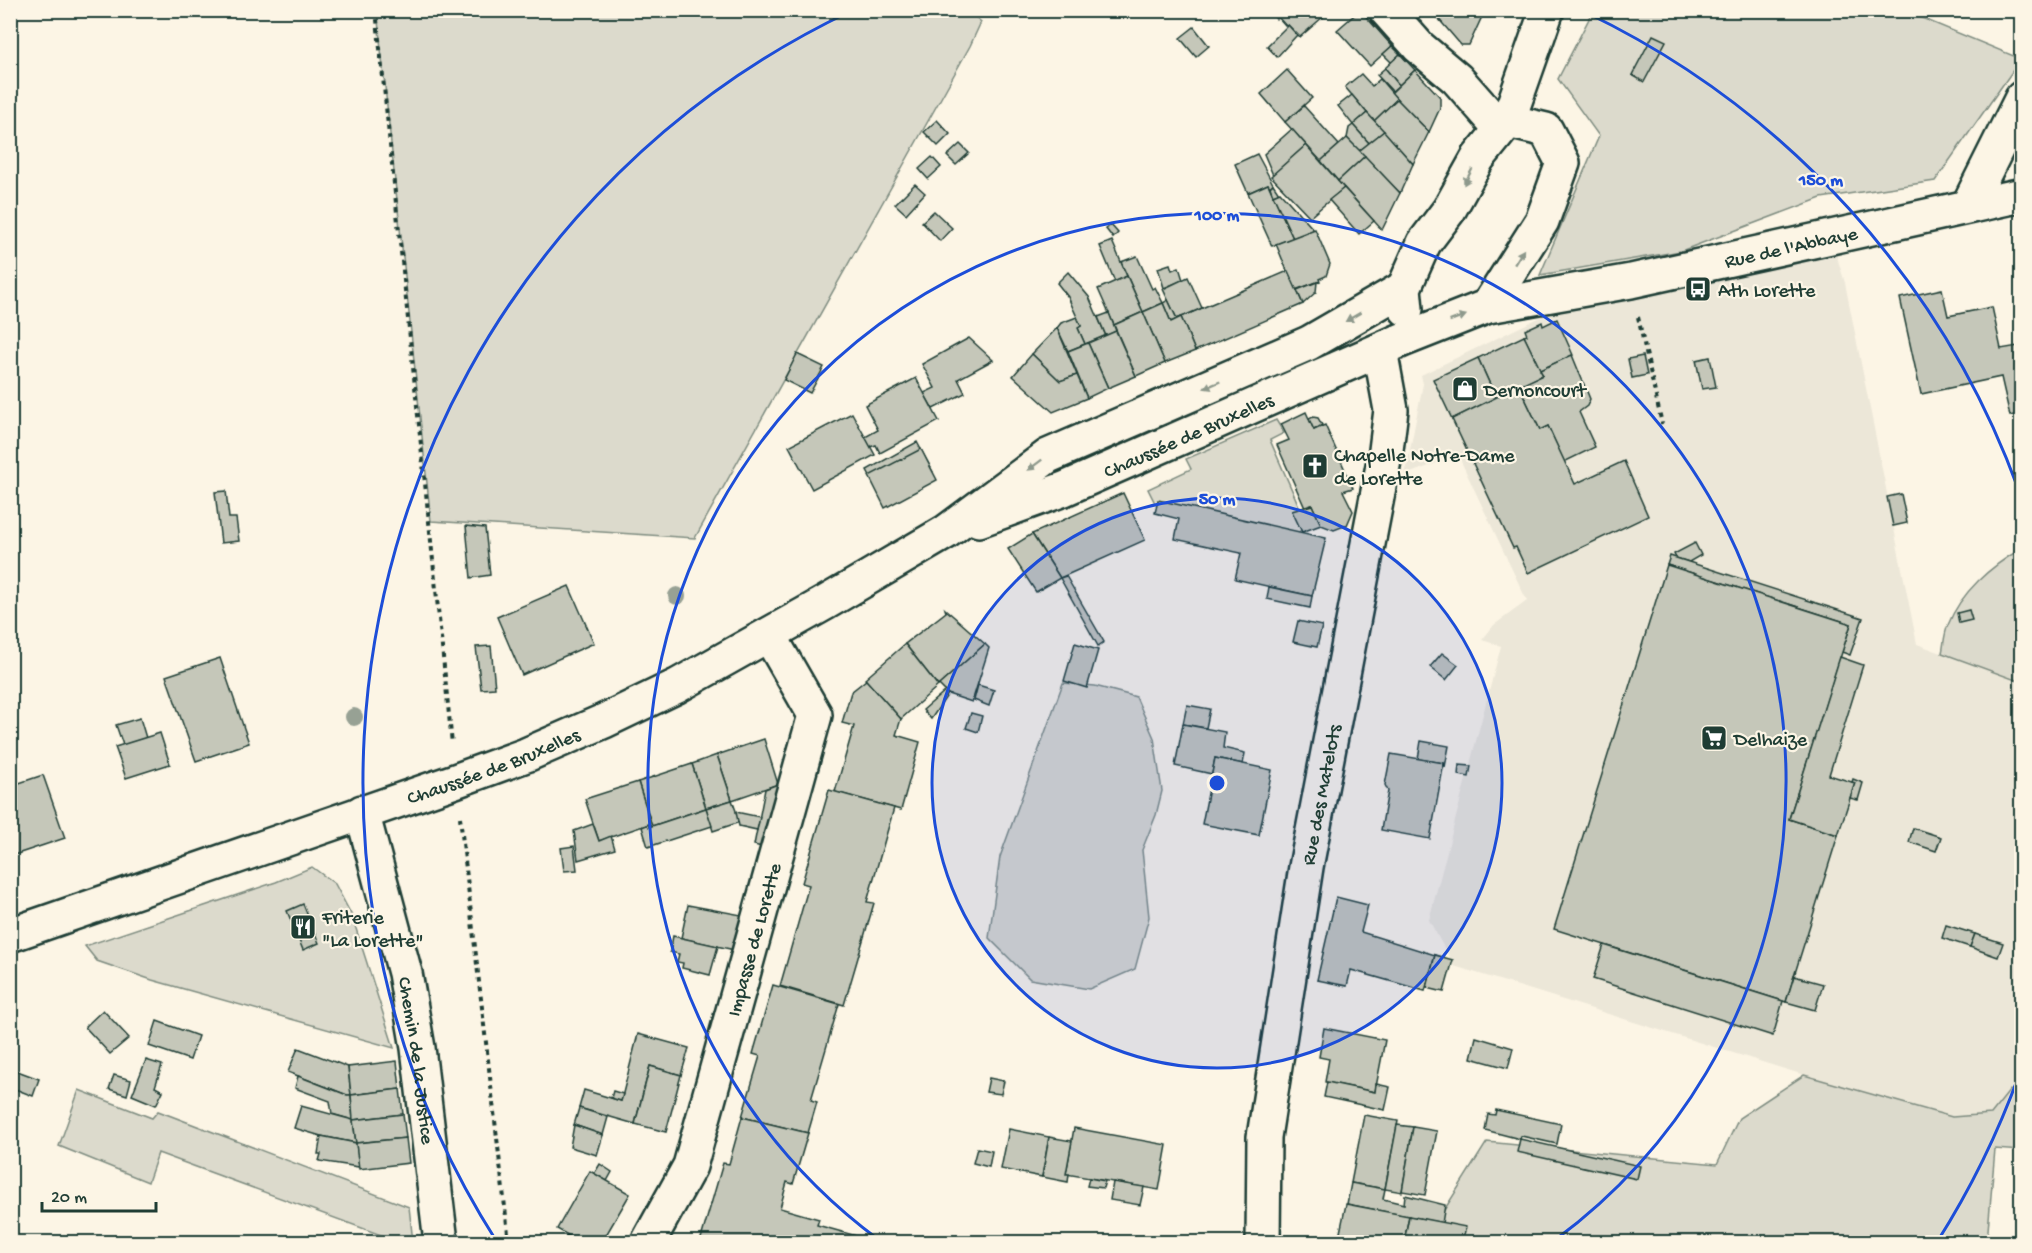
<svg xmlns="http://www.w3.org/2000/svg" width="2032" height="1253" viewBox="0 0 2032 1253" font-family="'Gochi Hand',sans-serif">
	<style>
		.built { fill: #ece7d8 }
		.green { fill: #dcdacc; stroke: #7e8c80; stroke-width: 1.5 }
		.building { fill: #c5c7b9; stroke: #1f3d34; stroke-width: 1.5 }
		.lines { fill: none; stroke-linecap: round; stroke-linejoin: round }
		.minor-casing { stroke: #1f3d34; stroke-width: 38 }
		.tertiary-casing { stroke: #1f3d34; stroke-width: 38 }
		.path { stroke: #1f3d34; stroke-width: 4; stroke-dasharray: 4.5 4.5; stroke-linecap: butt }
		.minor { stroke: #fcf5e5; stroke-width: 33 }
		.tertiary { stroke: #fcf5e5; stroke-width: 33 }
		.tree { fill: #97a194 }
		.oneway { fill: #8e998c }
		.ring { fill: none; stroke: #1d4ed8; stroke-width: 3 }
		.labels { text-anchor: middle; stroke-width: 4.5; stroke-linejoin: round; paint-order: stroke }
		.street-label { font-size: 20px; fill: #1f3d34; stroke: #fcf5e5 }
		.poi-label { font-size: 20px; fill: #1f3d34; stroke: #fcf5e5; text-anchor: start }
		.centre { fill: #1d4ed8; stroke: #fcf5e5; stroke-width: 3 }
		.ring-label { font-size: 18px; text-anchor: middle; font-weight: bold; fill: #1d4ed8; stroke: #fcf5e5; stroke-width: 4.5; stroke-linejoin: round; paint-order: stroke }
	</style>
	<rect width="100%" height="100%" fill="#fcf5e5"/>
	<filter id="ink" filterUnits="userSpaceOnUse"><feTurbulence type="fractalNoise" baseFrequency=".0167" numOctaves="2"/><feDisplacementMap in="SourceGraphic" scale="12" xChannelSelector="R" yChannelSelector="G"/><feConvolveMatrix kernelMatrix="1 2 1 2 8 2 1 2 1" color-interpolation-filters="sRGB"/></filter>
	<g filter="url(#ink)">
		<polygon class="built" points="1832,241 1845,283 1917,644 2021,682 2022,802 2015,823 2022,826 2021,1093 2010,1090 1991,1114 1952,1117 1804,1075 1454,966 1429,920 1501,646 1482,640 1494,625 1527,601 1458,455 1405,475 1423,384 1421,375 1547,314"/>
		<g class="green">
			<polygon points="968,10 981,22 970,46 695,538 431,521 377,11"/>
			<polygon points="1593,11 1905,11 2021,59 1935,181 1821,198 1681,251 1540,275 1599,136 1558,79"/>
			<polygon points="1276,420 1284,433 1270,440 1302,513 1311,520 1296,535 1155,503 1148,489 1191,469 1186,459"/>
			<path d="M2021,549V682L1942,653C1944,644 1944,634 1948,625C1961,592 1991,566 2021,549Z"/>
			<polygon points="1063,683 1095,686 1136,697 1154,738 1162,791 1156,815 1142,850 1149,917 1135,969 1089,989 1030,979 989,938 1000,857"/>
			<polygon points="312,867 335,884 352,916 394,1048 152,980 97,961 85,946 276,882"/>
			<polygon points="1804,1075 1952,1117 1991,1114 2010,1090 2021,1093 2021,1151 1995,1149 1987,1242 1424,1242 1487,1142 1717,1164 1739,1118"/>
			<polygon points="79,1090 152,1118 158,1111 409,1207 413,1242 400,1242 158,1153 148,1182 59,1146"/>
		</g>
		<g class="building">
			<polygon points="1268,10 1285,10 1286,11 1276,19"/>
			<polygon points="1319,10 1324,16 1300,37 1288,25 1286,26 1278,17 1286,10"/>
			<polygon points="1360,10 1392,46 1370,66 1337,30"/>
			<polygon points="1431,10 1485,10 1469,45 1461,45"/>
			<polygon points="1288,25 1297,35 1277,57 1267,46"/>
			<polygon points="1194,27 1209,46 1196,57 1180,38"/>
			<polygon points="1653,35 1666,41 1644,82 1632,75"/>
			<polygon points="1392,46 1400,54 1392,63 1383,54"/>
			<polygon points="1400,54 1415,70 1399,85 1385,68"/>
			<polygon points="1385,68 1399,85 1392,91 1377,75"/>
			<polygon points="1287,70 1312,98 1285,122 1261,94"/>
			<polygon points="1415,70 1440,97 1440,108 1429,132 1391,93"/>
			<polygon points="1361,74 1372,86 1380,79 1397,99 1374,121 1345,87"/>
			<polygon points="1352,95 1367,113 1353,125 1338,106"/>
			<polygon points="1397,99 1429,132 1413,164 1374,121"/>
			<polygon points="1304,106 1339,145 1321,161 1285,122"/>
			<polygon points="1367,113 1384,131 1369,143 1353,125"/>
			<polygon points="937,120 950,134 938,146 924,132"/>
			<polygon points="1353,125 1369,143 1359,151 1347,138 1349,128"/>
			<polygon points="1292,129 1306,145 1273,175 1264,154"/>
			<polygon points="1384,131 1413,164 1400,193 1359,151"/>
			<polygon points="1347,138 1365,156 1338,181 1321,161"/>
			<polygon points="960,144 969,153 956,165 947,156"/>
			<polygon points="1306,145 1344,188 1310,217 1271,176"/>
			<polygon points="1257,154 1273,184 1270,187 1268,184 1248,193 1235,164"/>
			<polygon points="1365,156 1400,193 1382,230 1338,181"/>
			<polygon points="932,157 941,167 928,179 919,169"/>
			<polygon points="915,184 925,193 906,214 895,204"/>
			<polygon points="1268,184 1293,238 1272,246 1248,193"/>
			<polygon points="1273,184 1279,193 1273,195 1270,187"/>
			<polygon points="1344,188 1374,221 1359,234 1329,200"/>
			<polygon points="1280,192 1314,230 1293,238 1273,195"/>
			<polygon points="934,211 952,228 940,241 922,222"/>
			<polygon points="1111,225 1118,233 1113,238 1106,229"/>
			<polygon points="1315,229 1330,264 1326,276 1319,279 1320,281 1295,290 1276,244"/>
			<polygon points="1112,241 1127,276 1115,282 1100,246"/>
			<polygon points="1137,256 1152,289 1155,287 1163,303 1143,312 1121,262"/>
			<polygon points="1170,264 1172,270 1179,267 1183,280 1164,288 1158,268"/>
			<polygon points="1288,271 1303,304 1195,351 1181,317"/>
			<polygon points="1068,272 1089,297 1106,336 1085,344 1078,328 1081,326 1068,297 1057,283"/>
			<polygon points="1127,276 1143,312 1114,325 1098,289"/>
			<polygon points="1188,277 1202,308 1177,319 1163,289"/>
			<polygon points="1317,282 1316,292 1303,304 1297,290"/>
			<polygon points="1942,289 1948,316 1992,307 2001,349 2018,346 2022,361 2022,413 2010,416 2001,377 1921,394 1900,298"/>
			<polygon points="1168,300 1177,319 1171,322 1163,303"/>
			<polygon points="1163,303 1171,322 1181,317 1195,351 1165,363 1143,312"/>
			<polygon points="1143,312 1165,363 1136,376 1114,325"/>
			<polygon points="1109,313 1116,331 1106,336 1098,317"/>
			<polygon points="1077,317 1081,326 1078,328 1085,344 1068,351 1057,328 1061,323"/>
			<polygon points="1557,319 1573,355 1540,370 1524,336 1527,335 1525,330 1542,322 1543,326"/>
			<polygon points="1057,328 1077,375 1060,381 1032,354"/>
			<polygon points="1116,331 1136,376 1108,388 1088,343"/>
			<polygon points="1524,336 1543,375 1496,398 1478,358"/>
			<polygon points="969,338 993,360 958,379 965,393 933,409 924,393 935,388 922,364"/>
			<polygon points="1088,343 1108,388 1087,398 1068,351"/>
			<polygon points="797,354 824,367 810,393 784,380"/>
			<polygon points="1032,354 1060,381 1077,375 1087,398 1053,412 1013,376"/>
			<polygon points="1572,355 1590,399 1587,406 1579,412 1595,447 1564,462 1548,426 1540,430 1519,386 1543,375 1540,370"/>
			<polygon points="1643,356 1647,375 1632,378 1628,359"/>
			<polygon points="1710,357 1716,387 1702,389 1696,360"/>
			<polygon points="1478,358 1496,398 1452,419 1433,379"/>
			<polygon points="916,378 939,421 880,453 876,445 870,447 865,437 878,430 865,405"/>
			<polygon points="1519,386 1540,430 1548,426 1575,484 1624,461 1648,516 1528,573 1516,547 1513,548 1452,419"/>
			<polygon points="1306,412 1314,430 1325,425 1353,488 1343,491 1353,511 1347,525 1334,530 1321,525 1312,505 1305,508 1277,445 1289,440 1281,424"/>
			<polygon points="852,413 875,455 812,489 789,446"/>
			<polygon points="1313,417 1318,418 1322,425 1314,430 1309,419"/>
			<polygon points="917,442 933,472 883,500 867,470"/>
			<polygon points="921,449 937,480 885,508 869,476"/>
			<polygon points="226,491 229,518 236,518 239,541 221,543 215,492"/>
			<polygon points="1123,493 1145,540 1060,578 1032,534"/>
			<polygon points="1901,494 1907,523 1893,526 1887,497"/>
			<polygon points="1158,500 1326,538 1312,596 1235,579 1241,553 1175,539 1179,519 1155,513"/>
			<polygon points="1312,505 1321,525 1302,532 1292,511"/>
			<polygon points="466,526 485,528 490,575 471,578"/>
			<polygon points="1032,534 1060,578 1036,592 1008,549"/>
			<polygon points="1695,543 1701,555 1689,562 1676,558 1674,554"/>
			<polygon points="1670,556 1863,618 1850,655 1842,652 1851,624 1667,565"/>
			<polygon points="1667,565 1851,624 1789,819 1838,835 1786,1002 1554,929"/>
			<polygon points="1066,576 1104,642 1098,646 1060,578"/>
			<polygon points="569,586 594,643 522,675 497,617"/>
			<polygon points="1269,587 1312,596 1310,608 1267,599"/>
			<polygon points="945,609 985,644 938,686 905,644 946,612"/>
			<polygon points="1969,610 1972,620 1959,623 1957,613"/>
			<polygon points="1298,621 1322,626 1317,647 1293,642"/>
			<polygon points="1075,643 1098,650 1087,688 1064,681"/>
			<polygon points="905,644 938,686 901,719 865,679"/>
			<polygon points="985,644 989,648 972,702 948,694 939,685"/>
			<polygon points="491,646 495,688 481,689 476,647"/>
			<polygon points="1442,653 1458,665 1446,680 1430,667"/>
			<polygon points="1840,657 1863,665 1829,775 1855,783 1838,835 1789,819"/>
			<polygon points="220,658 249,743 196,761 166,676"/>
			<polygon points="866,680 901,719 896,735 920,742 901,810 835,792 854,726 842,723 851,692"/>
			<polygon points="978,685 994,690 989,706 974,700"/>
			<polygon points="945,691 948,694 931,719 923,710"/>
			<polygon points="1187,705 1210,709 1206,728 1183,724"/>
			<polygon points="971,713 982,716 978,732 966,728"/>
			<polygon points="140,718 146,738 123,745 116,725"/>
			<polygon points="1183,724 1225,732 1223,748 1245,753 1243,764 1215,758 1212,774 1175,766"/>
			<polygon points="160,733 170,764 126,778 115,747"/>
			<polygon points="764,739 778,784 732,800 717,755"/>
			<polygon points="1421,741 1449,746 1445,767 1444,763 1418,759"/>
			<polygon points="1391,754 1444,763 1430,839 1381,830 1388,791 1385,785"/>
			<polygon points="717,755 732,800 706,808 692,764"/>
			<polygon points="1215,758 1272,770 1259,835 1202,824"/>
			<polygon points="692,764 706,808 652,826 638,782"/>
			<polygon points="1459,765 1471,766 1469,777 1458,775"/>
			<polygon points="43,775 65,838 14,855 10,846 10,786"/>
			<polygon points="1853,779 1863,783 1858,800 1850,798 1855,783 1852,782"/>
			<polygon points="638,782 652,826 649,827 649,824 599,841 585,799"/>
			<polygon points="778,784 762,847 754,845 765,789"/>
			<polygon points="829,790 894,808 867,902 874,903 844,1005 780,986 809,885 802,883"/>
			<polygon points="732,800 740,822 713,831 706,808"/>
			<polygon points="706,808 712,826 648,847 642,827 649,824 649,827"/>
			<polygon points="736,812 760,817 757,830 739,826"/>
			<polygon points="593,824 599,841 611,836 615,849 578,860 574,831"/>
			<polygon points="1913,828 1941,837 1936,851 1909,842"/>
			<polygon points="574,846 577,870 564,871 561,848"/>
			<polygon points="1336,897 1368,905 1361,932 1435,955 1425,991 1351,970 1347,986 1317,980"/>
			<polygon points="303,904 319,943 303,950 287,911"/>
			<polygon points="688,905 747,916 739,951 681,938"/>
			<polygon points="1946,925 1975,934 1970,947 1942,938"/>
			<polygon points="1975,934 2003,943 1998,957 1970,947"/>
			<polygon points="673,936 718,946 710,975 682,968 683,963 677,962 679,954 670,952"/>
			<polygon points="1604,945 1783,1001 1773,1036 1593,979"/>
			<polygon points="1435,955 1453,960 1444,992 1427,988"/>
			<polygon points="1794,976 1823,984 1815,1010 1786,1002"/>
			<polygon points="773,985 839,1004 811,1100 817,1102 808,1133 742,1117 760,1056 753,1054"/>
			<polygon points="103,1010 129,1038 110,1054 85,1027"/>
			<polygon points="157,1021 198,1036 190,1060 149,1046"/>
			<polygon points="1324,1028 1385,1040 1375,1092 1325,1082 1329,1059 1319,1057"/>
			<polygon points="638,1034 689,1048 681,1075 650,1066 635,1124 579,1108 584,1090 621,1101"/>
			<polygon points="1476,1037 1513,1048 1508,1068 1471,1058"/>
			<polygon points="298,1048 348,1067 351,1095 347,1095 288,1072"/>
			<polygon points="146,1060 162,1065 155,1087 163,1091 156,1105 132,1095"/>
			<polygon points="397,1061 400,1089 351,1095 348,1067"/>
			<polygon points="650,1066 681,1075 666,1132 635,1124"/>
			<polygon points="12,1069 39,1079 33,1096 10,1087"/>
			<polygon points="114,1075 131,1080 127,1095 109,1089"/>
			<polygon points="298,1076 347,1095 351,1095 353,1120 332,1114 330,1101 295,1088"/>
			<polygon points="989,1078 1004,1081 1001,1094 986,1092"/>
			<polygon points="1327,1082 1375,1092 1376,1084 1390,1087 1385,1110 1324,1097"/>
			<polygon points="400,1089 403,1114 353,1120 351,1095"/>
			<polygon points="613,1091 623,1094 621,1101 611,1098"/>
			<polygon points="301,1106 353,1120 356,1143 321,1136 294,1128"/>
			<polygon points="579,1108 608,1117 603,1135 574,1125"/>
			<polygon points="1496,1110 1561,1124 1557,1144 1521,1136 1520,1139 1485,1130 1488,1114 1495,1115"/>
			<polygon points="403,1114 406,1138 356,1143 353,1120"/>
			<polygon points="1364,1115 1398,1121 1385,1189 1351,1183"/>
			<polygon points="742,1117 808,1133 793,1184 787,1182 780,1208 819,1219 817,1225 878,1242 700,1242 723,1163 729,1164"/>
			<polygon points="574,1125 603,1135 597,1155 570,1147"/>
			<polygon points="1397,1125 1413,1127 1402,1192 1385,1189"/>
			<polygon points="1413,1127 1437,1131 1425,1195 1402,1191"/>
			<polygon points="1074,1128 1167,1145 1159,1190 1066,1174"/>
			<polygon points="1009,1129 1049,1137 1042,1177 1001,1169"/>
			<polygon points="321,1136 356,1143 359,1167 319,1161 321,1154 318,1154"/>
			<polygon points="1049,1137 1072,1141 1066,1174 1069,1174 1068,1182 1042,1177"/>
			<polygon points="406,1138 409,1163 359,1169 356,1143"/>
			<polygon points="1520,1139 1640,1166 1637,1179 1517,1152"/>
			<polygon points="977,1148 992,1151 989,1167 973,1163"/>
			<polygon points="600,1164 612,1172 607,1181 594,1174"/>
			<polygon points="590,1171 630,1194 602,1242 580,1242 557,1229"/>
			<polygon points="1089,1178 1105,1181 1103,1188 1087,1186"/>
			<polygon points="1113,1182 1144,1187 1140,1205 1110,1200"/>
			<polygon points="1351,1183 1385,1189 1383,1199 1404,1204 1405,1195 1445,1205 1442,1223 1347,1204"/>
			<polygon points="1346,1204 1409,1216 1404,1242 1338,1242"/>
			<polygon points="1409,1216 1466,1227 1462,1242 1404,1242"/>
			<polygon points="567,1235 580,1242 563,1242"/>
			<polygon points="530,1236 538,1241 537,1242 527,1241"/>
		</g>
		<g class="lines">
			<defs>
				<g id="minor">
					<polyline points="1386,10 1419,47 1457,79 1501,129"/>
					<polyline points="1968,206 2022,98"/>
					<path id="s1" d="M362,812L405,973L418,1048L441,1242"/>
					<path id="s2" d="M648,1242L690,1166L815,715L769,635"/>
				</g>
				<g id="tertiary">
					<polyline points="1488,306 1542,221 1563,163 1546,130 1508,121"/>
					<polyline points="1406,309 1404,288 1424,243 1449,210 1478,158 1508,121 1547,10"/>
					<path id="s3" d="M979,520L1064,489L1402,340L1488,306L1631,281L2022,195"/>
					<path id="s4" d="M10,935L455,781L526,755L604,721L677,686L825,603L946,532L1048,456L1309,343L1404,288"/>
					<path id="s5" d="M1263,1242L1264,1137L1306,867L1386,450L1391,410L1380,350"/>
				</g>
			</defs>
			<use href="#minor" class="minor-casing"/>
			<use href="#tertiary" class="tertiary-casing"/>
			<g class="path">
				<polyline points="376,10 452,744"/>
				<polyline points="1638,317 1662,424"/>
				<polyline points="460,817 509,1242"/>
			</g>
			<use href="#minor" class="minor"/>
			<use href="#tertiary" class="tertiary"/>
		</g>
		<g class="tree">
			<circle cx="677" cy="596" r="9"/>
			<circle cx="354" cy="717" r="9"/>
		</g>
		<defs><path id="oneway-solid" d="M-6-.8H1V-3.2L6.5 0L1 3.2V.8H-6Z" transform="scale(1.5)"/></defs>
		<g class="oneway">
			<use href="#oneway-solid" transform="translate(1468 177) rotate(118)"/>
			<use href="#oneway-solid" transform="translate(1519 257) rotate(-58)"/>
			<use href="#oneway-solid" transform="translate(1353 317) rotate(150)"/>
			<use href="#oneway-solid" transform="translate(1458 318) rotate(-20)"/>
			<use href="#oneway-solid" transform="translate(1212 385) rotate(157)"/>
			<use href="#oneway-solid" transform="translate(1035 465) rotate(143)"/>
		</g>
	</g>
	<circle cx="1217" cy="783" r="285" fill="#1d4ed8" fill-opacity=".12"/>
	<g class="ring">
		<circle cx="1217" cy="783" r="285"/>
		<path d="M879 1240A569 569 0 1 1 1555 1240"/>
		<path d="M2019 1075A854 854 0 0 1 1937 1242M497 1242A854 854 0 0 1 849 12M1585 12A854 854 0 0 1 2019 491"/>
	</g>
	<defs>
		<symbol id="bus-square" viewBox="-11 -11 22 22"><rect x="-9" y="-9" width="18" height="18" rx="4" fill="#1f3d34" stroke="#fcf5e5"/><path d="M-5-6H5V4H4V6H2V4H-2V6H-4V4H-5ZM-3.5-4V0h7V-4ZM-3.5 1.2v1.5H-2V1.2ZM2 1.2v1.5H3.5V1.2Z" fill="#fff"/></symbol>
		<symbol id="shop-square" viewBox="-11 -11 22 22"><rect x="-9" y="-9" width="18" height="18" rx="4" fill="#1f3d34" stroke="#fcf5e5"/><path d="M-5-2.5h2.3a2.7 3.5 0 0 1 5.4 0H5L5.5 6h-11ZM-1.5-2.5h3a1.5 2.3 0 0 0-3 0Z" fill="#fff"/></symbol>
		<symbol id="church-square" viewBox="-11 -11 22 22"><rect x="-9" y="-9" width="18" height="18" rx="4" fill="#1f3d34" stroke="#fcf5e5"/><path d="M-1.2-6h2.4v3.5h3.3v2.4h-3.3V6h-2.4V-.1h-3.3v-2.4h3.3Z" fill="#fff"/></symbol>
		<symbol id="supermarket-square" viewBox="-11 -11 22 22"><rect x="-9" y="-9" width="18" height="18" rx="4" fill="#1f3d34" stroke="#fcf5e5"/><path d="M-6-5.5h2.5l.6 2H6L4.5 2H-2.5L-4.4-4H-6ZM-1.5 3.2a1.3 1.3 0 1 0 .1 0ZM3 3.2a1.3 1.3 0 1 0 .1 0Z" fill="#fff"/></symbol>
		<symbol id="restaurant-square" viewBox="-11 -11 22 22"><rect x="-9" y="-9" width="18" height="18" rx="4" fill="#1f3d34" stroke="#fcf5e5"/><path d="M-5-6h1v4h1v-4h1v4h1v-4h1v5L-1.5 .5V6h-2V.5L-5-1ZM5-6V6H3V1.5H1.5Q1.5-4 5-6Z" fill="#fff"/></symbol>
	</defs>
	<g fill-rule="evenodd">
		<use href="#bus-square" x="1683" y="274" width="30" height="30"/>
		<use href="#shop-square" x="1450" y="374" width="30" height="30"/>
		<use href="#church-square" x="1300" y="451" width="30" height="30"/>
		<use href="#supermarket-square" x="1699" y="723" width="30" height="30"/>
		<use href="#restaurant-square" x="288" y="912" width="30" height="30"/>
	</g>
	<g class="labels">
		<g class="street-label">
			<text dy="7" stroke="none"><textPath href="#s3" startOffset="861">Rue de l'Abbaye</textPath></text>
			<text dy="7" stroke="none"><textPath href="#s3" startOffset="226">Chaussée de Bruxelles</textPath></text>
			<text dy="7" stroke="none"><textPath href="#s4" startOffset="512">Chaussée de Bruxelles</textPath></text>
			<text dy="7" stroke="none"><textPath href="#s5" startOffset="452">Rue des Matelots</textPath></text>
			<text dy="7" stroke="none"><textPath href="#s2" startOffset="322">Impasse de Lorette</textPath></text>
			<text dy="7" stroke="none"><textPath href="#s1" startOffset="255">Chemin de la Justice</textPath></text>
		</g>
		<g class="poi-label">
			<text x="1718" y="296">Ath Lorette</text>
			<text x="1484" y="396">Dernoncourt</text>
			<text x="1334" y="461">Chapelle Notre-Dame<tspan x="1334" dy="23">de Lorette</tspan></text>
			<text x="1734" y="745">Delhaize</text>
			<text x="322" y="923">Friterie<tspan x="322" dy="23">"La Lorette"</tspan></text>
		</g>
	</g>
	<circle cx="1217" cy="783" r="9" class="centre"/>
	<g class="ring-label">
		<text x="1821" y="185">150 m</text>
		<text x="1217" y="220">100 m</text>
		<text x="1217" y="504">50 m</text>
	</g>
	<rect width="2032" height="1253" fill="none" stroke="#fcf5e5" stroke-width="36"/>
	<rect x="18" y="18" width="1996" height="1217" fill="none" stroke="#1f3d34" stroke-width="2" filter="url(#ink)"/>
	<path d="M42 1202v9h114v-9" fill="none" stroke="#1f3d34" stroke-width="3"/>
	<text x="51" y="1202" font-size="18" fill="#1f3d34" stroke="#fcf5e5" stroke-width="4.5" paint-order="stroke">20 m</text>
</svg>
